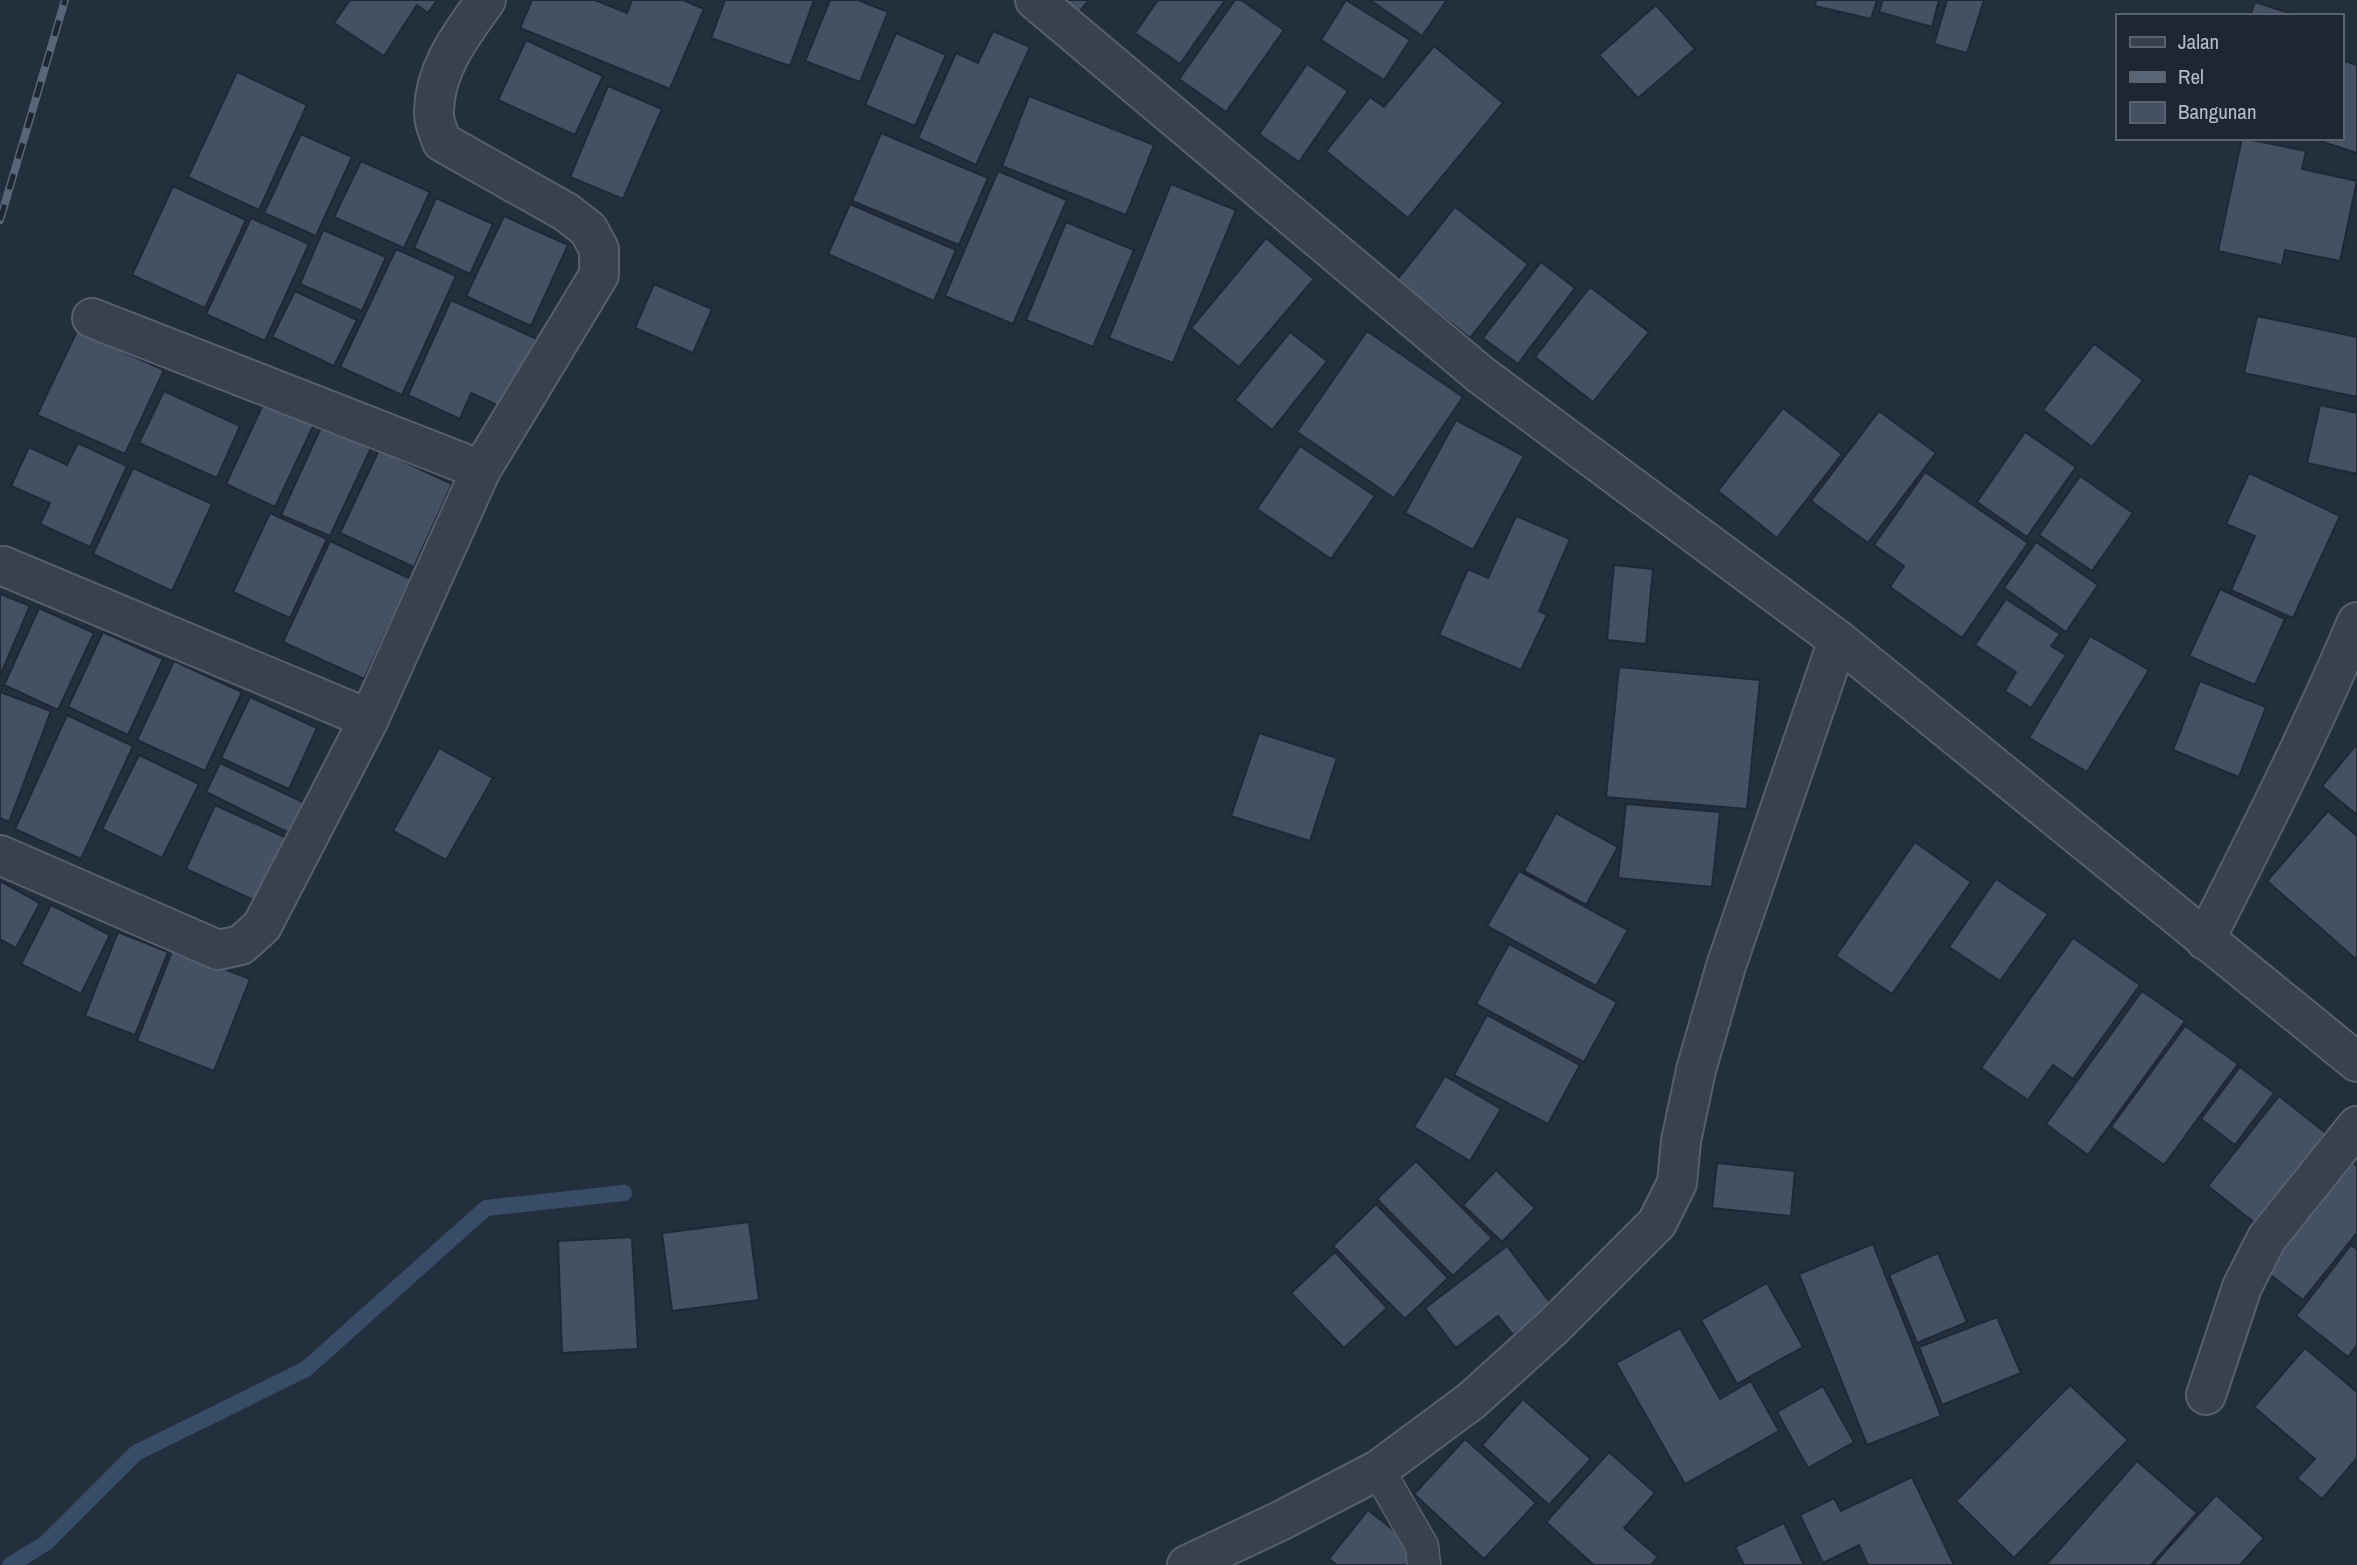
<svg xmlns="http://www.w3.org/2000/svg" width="2357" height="1565" viewBox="0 0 2357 1565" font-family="'Archivo Narrow',sans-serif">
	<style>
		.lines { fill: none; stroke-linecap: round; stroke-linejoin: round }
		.stream { stroke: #394c67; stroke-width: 16 }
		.building { fill: #455162; stroke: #1f2835; stroke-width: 2 }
		.service-casing { stroke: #565f6c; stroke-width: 35 }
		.minor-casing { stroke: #565f6c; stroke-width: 42 }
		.service { stroke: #38414e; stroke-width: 32 }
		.minor { stroke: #38414e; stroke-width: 38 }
		.rail-casing { stroke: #5a6575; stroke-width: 8 }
		.rail { stroke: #1d2633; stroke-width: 5; stroke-dasharray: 16; stroke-linecap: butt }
	</style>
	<rect width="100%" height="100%" fill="#242f3e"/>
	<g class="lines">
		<polyline class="stream" points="10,1565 46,1543 136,1453 306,1369 486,1208 624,1193"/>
	</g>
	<g class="building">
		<polygon points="350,0 437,0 428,13 417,5 384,56 334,23"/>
		<polygon points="532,0 595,0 627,13 632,0 683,0 704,9 670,89 520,28"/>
		<polygon points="725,0 814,0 790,66 711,38"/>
		<polygon points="830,0 858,0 888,12 860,82 805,61"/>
		<polygon points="1062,0 1089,0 1079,12"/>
		<polygon points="1158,0 1225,0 1180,64 1135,33"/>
		<polygon points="1235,0 1241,0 1284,30 1226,112 1179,79"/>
		<polygon points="1346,0 1410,40 1384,80 1321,40"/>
		<polygon points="1370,0 1447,0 1422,36"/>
		<polygon points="1816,0 1877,0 1871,19 1815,6"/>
		<polygon points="1883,0 1939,0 1932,27 1879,12"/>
		<polygon points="1947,0 1984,0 1967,53 1934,44"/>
		<polygon points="2255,2 2298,16 2250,16"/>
		<polygon points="1656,5 1695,49 1638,98 1599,55"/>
		<polygon points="993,31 1030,47 976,165 918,138 956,53 978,63"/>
		<polygon points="896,33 946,55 915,126 865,105"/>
		<polygon points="526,40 603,76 575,135 498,100"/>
		<polygon points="1434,46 1503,103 1408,218 1326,151 1370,97 1384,107"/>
		<polygon points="2341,60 2357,65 2357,153 2311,138 2341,138"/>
		<polygon points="1307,64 1348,91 1299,162 1259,134"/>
		<polygon points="237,72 307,105 259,210 188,177"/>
		<polygon points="608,86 662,109 623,199 570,177"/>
		<polygon points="1029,96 1154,145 1126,215 1002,166"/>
		<polygon points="881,133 988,178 959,245 852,201"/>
		<polygon points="301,134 352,157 316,236 264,213"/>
		<polygon points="2242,138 2306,151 2302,169 2357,181 2340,261 2285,250 2282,265 2218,251"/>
		<polygon points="361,161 430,192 404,248 334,217"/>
		<polygon points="998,171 1067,200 1013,324 945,296"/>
		<polygon points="1171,184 1236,210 1173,363 1109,338"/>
		<polygon points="173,186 246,220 205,308 132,275"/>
		<polygon points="436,198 493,224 470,274 414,248"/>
		<polygon points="850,204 956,250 934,301 828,254"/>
		<polygon points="1455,207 1528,264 1470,338 1397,280"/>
		<polygon points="504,216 568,245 531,326 466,296"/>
		<polygon points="251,218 309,244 265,341 206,314"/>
		<polygon points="1066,222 1134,250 1093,347 1026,320"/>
		<polygon points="323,230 386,257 362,311 300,284"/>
		<polygon points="1266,238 1314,279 1239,367 1191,328"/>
		<polygon points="396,249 456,276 402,395 340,367"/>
		<polygon points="1541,262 1575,288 1518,364 1483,338"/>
		<polygon points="654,284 712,309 693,353 635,328"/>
		<polygon points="1590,287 1649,332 1593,402 1535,357"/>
		<polygon points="295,291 357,320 334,366 272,337"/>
		<polygon points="451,300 537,339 504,408 471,393 460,419 408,395"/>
		<polygon points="2257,316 2357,337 2357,397 2244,373"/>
		<polygon points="77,331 164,370 125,454 37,415"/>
		<polygon points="1367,331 1463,397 1394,498 1297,432"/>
		<polygon points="1290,332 1327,361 1272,430 1235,400"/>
		<polygon points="2094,344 2143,380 2092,447 2043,410"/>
		<polygon points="164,391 240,426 217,478 139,443"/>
		<polygon points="266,398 316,420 275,507 226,484"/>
		<polygon points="2320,405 2357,413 2357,474 2307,463"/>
		<polygon points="1783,408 1842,454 1777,538 1718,491"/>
		<polygon points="1879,411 1936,453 1868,543 1811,501"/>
		<polygon points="1456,420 1524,456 1473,550 1405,513"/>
		<polygon points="323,423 372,446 330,536 281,515"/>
		<polygon points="2025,432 2076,467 2027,537 1977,502"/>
		<polygon points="78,443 127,466 90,547 40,524 50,503 11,486 29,447 67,465"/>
		<polygon points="1300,446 1375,496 1331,559 1257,509"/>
		<polygon points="379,450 452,484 414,567 340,533"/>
		<polygon points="133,468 212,504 172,591 93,554"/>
		<polygon points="1925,472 2028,543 1962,638 1890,587 1904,566 1874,545"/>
		<polygon points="2249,473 2340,516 2293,618 2231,590 2255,536 2226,524"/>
		<polygon points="2080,476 2133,513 2092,571 2039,535"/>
		<polygon points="270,513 327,539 290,618 233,592"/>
		<polygon points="1516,516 1570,539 1539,611 1547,615 1521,670 1439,635 1468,569 1488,578"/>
		<polygon points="330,541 411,579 364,679 283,642"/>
		<polygon points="2036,542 2098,585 2066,632 2004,588"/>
		<polygon points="1614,565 1653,569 1646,644 1607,640"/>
		<polygon points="2220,589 2285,619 2255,685 2189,656"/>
		<polygon points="0,594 30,606 0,676"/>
		<polygon points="2006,599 2060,634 2051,646 2066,655 2031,708 2005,691 2016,672 1975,645"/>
		<polygon points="39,608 94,633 58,710 4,685"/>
		<polygon points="103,632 163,659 128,735 68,707"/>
		<polygon points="2090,636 2149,670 2087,772 2029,738"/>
		<polygon points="174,661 242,692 205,771 137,740"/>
		<polygon points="1619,667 1760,680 1747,809 1606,797"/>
		<polygon points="2200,681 2266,707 2239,777 2173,750"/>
		<polygon points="0,692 51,711 9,822 0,818"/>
		<polygon points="250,697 317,728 289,789 221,758"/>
		<polygon points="67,715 133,746 81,859 15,829"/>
		<polygon points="1259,733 1337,758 1310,841 1231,816"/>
		<polygon points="2357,744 2357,815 2322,786"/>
		<polygon points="439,748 493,778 446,860 393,831"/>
		<polygon points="139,755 199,784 162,858 102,829"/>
		<polygon points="220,763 305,803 291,834 206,792"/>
		<polygon points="1626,804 1720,812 1712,887 1618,878"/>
		<polygon points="215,805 289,839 260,903 186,869"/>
		<polygon points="2328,811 2357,836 2357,960 2267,881"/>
		<polygon points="1556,813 1618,847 1586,905 1524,871"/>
		<polygon points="1915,842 1971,882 1892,994 1836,956"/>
		<polygon points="1519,871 1628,930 1596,986 1487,926"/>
		<polygon points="1996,879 2048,914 2000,981 1949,947"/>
		<polygon points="0,881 40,903 16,948 0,939"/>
		<polygon points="51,905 110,935 81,994 21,964"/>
		<polygon points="118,932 168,952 135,1035 85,1016"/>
		<polygon points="2073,938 2140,985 2073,1079 2053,1065 2028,1100 1981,1068"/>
		<polygon points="1509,944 1617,1002 1584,1062 1476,1004"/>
		<polygon points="173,949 250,979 214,1071 137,1041"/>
		<polygon points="2142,991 2185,1021 2088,1155 2046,1124"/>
		<polygon points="1487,1015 1580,1065 1548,1124 1454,1075"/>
		<polygon points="2185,1026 2238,1064 2164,1165 2111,1127"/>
		<polygon points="2240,1067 2274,1093 2235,1145 2201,1119"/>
		<polygon points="1445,1076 1501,1109 1470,1161 1414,1127"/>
		<polygon points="2279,1096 2332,1138 2260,1227 2208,1186"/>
		<polygon points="2347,1158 2357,1166 2357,1233 2303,1300 2260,1267"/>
		<polygon points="1416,1161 1492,1238 1453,1276 1377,1199"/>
		<polygon points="1717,1163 1795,1171 1791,1216 1712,1208"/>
		<polygon points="1496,1170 1535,1208 1502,1242 1463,1205"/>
		<polygon points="1376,1204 1448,1278 1405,1319 1333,1246"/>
		<polygon points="749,1222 759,1300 672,1311 662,1233"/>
		<polygon points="632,1237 638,1349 562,1353 558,1241"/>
		<polygon points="1873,1244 1941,1416 1867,1445 1799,1274"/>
		<polygon points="2351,1245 2357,1249 2357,1345 2348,1357 2296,1316"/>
		<polygon points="1507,1246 1552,1305 1513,1335 1498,1316 1456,1348 1425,1308"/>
		<polygon points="1335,1252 1387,1308 1344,1348 1291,1293"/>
		<polygon points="1938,1253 1967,1322 1917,1343 1889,1275"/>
		<polygon points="1767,1283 1803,1347 1737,1384 1701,1320"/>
		<polygon points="1997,1317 2021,1373 1942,1405 1919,1347"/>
		<polygon points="1680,1328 1720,1399 1751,1381 1779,1431 1685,1484 1616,1363"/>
		<polygon points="2305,1348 2357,1392 2357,1458 2322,1499 2297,1478 2315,1459 2254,1407"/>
		<polygon points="2070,1385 2128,1440 2014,1558 1956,1501"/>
		<polygon points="1823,1386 1854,1442 1808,1468 1777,1412"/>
		<polygon points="1523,1399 1591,1459 1549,1505 1482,1445"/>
		<polygon points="1465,1439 1536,1503 1484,1559 1414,1494"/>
		<polygon points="1609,1452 1655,1493 1624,1528 1658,1557 1651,1565 1594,1565 1546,1522"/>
		<polygon points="2137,1461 2197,1513 2151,1565 2046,1565"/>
		<polygon points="1912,1477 1954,1565 1868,1565 1859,1545 1823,1563 1800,1515 1834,1498 1841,1511"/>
		<polygon points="2216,1495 2264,1538 2240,1565 2153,1565"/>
		<polygon points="1368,1510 1418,1549 1406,1565 1337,1565 1329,1559"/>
		<polygon points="1784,1523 1804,1565 1744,1565 1735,1547"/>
	</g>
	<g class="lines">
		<defs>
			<polyline id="service" points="1378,1470 1422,1546 1424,1565"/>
			<g id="minor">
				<polyline points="1035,0 1481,375 1838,640 2357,1062"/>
				<polyline points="92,318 481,470"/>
				<polyline points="3,566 369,719"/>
				<path d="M0,855L218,950L241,945L262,926L369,719L481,470L599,275V249L588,229L566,212L442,142C439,133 433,121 434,111C435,67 462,34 486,0"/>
				<path d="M2205,940C2258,835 2311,731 2357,622"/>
				<polyline points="2206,1395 2242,1287 2267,1238 2357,1126"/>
				<polyline points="1187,1565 1282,1520 1378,1470 1471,1401 1553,1327 1657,1223 1677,1183 1681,1141 1696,1070 1726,966 1838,640"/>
			</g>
		</defs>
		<use href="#service" class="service-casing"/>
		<use href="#minor" class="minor-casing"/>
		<use href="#service" class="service"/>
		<use href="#minor" class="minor"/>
		<defs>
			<polyline id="rail" points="0,220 65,0"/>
		</defs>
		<use href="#rail" class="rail-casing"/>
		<use href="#rail" class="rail"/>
	</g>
	<rect x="2116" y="14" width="228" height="126" fill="#1d2633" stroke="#59626f" stroke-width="2"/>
	<rect x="2130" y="37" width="35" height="10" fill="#38414e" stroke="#59626f" stroke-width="2"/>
	<text x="2178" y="49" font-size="21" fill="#b4bcc9">Jalan</text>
	<rect x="2130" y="72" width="35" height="10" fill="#5a6575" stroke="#59626f" stroke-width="2"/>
	<text x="2178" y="84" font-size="21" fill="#b4bcc9">Rel</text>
	<rect x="2130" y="102" width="35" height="21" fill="#455162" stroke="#59626f" stroke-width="2"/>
	<text x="2178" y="119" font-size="21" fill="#b4bcc9">Bangunan</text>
</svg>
